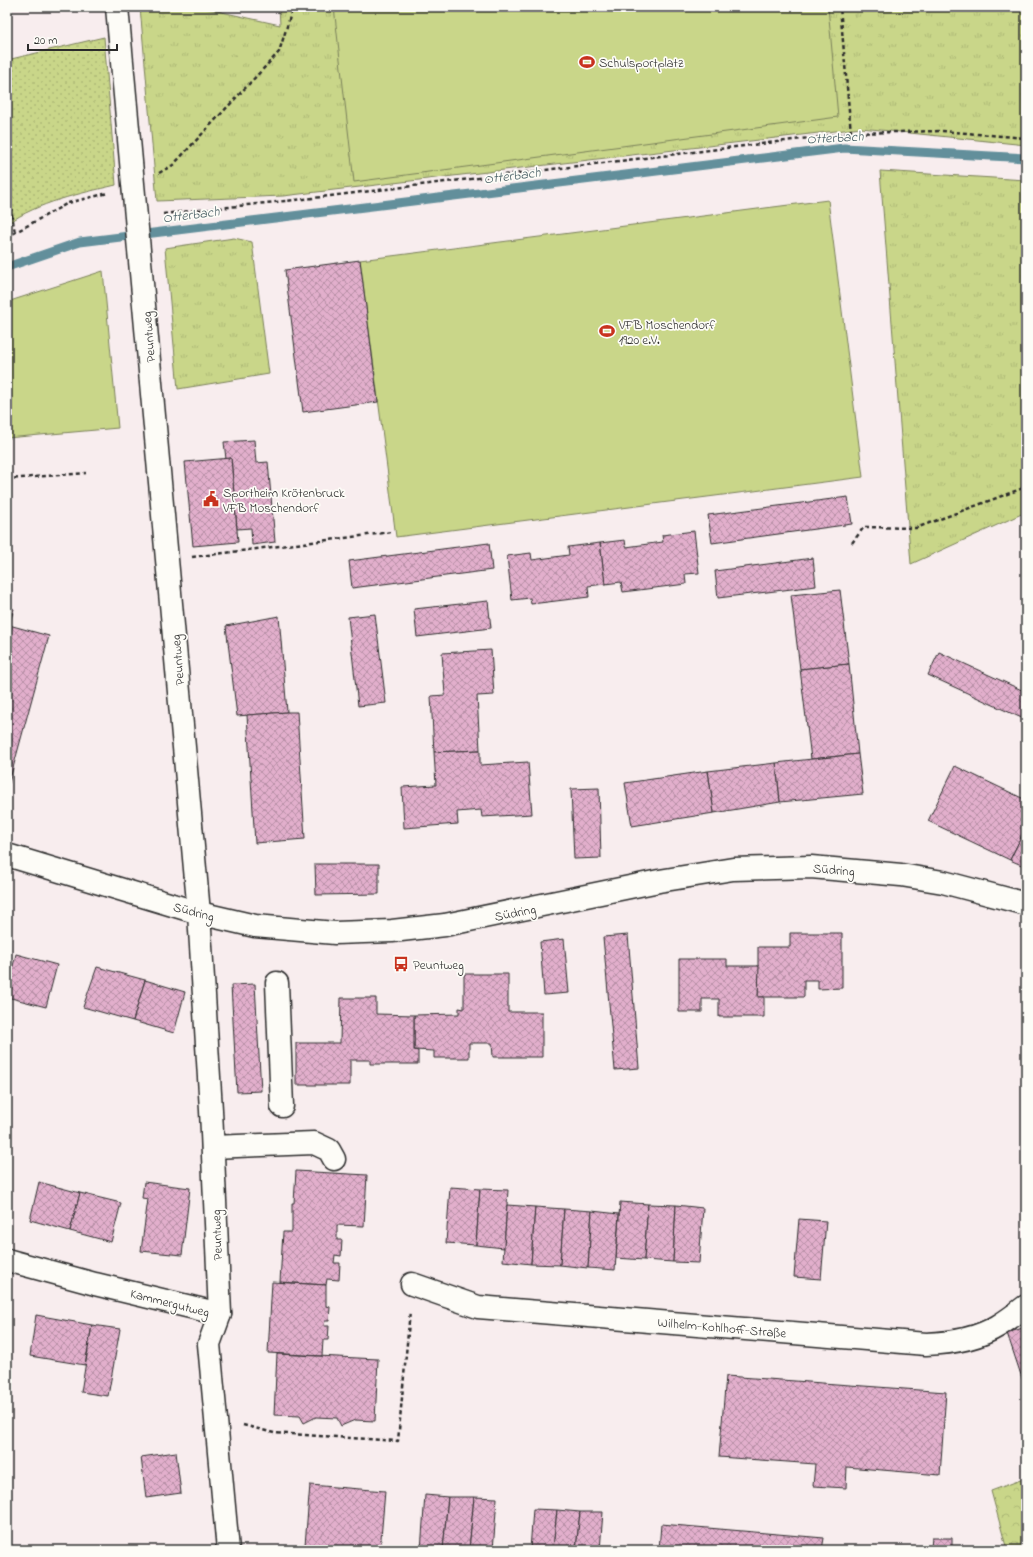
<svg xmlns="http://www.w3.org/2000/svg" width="1033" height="1557" viewBox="0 0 1033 1557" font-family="'Indie Flower',sans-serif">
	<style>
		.grass { fill: url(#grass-tufts); stroke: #7a805a }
		.forest { fill: url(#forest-crowns); stroke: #7a805a }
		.garden { fill: url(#garden-dots); stroke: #7a805a }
		.pitch { fill: #c9d689; stroke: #7a805a }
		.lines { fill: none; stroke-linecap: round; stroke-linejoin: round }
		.stream { stroke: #628f9b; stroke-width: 9 }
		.building { fill: url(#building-cross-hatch); stroke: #2b2b2b }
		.minor-casing { stroke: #2b2b2b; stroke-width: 25 }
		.path { stroke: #2b2b2b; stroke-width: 2.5; stroke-dasharray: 4 3; stroke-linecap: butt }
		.minor { stroke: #fdfcf7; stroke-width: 22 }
		.labels { text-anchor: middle; stroke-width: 3.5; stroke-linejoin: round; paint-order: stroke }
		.poi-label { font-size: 13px; fill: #2b2b2b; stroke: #fdfcf7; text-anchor: start }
		.street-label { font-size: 13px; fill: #2b2b2b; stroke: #fdfcf7 }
		.water-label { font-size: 14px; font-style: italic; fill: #465d63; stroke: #fdfcf7 }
	</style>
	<defs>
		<pattern id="grass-tufts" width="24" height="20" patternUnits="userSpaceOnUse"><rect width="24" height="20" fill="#c9d689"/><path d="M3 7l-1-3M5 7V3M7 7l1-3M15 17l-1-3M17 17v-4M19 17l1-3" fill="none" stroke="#adb876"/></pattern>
		<pattern id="forest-crowns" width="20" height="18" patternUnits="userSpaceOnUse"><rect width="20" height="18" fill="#c9d689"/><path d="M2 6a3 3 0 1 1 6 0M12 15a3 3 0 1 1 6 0" fill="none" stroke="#adb876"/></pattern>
		<pattern id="garden-dots" width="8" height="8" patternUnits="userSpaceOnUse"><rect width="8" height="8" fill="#c9d689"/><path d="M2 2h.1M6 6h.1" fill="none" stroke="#adb876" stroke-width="1.8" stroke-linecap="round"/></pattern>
		<pattern id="building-cross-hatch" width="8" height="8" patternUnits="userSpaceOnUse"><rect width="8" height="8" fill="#e2afcc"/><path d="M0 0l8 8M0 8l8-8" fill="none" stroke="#b78fa6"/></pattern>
	</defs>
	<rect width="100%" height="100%" fill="#f8edee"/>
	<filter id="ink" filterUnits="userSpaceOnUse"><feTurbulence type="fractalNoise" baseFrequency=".025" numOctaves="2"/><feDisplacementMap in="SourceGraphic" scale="8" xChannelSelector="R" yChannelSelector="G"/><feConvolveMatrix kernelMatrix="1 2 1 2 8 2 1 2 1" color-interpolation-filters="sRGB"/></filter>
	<g filter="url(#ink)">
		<g class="grass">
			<polygon points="140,7 199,7 280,25 279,7 1026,7 1026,145 861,128 283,196 157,201"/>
			<polygon points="880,171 1026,180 1026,512 911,564"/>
			<polygon points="234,238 252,242 269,374 178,389 165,248"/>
		</g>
		<polygon class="forest" points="1026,1478 1026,1550 1007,1550 991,1491"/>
		<path class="garden" d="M104,37L116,185C78,194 39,202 7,224V60Z"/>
		<g class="pitch">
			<polygon points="334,7 828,7 838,117 354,182"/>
			<polygon points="828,200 863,477 396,537 360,260"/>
			<polygon points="103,271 118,428 7,438 7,302"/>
		</g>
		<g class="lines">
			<polyline class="stream" points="7,267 80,242 844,148 1026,158"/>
		</g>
		<g class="building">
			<polygon points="360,260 378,402 303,412 285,270"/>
			<polygon points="254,440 256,463 268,462 275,542 252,545 251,528 237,529 231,458 226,459 224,442"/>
			<polygon points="231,458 238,542 193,546 185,462"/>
			<polygon points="848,497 852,524 712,543 708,515"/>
			<polygon points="694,531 699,573 685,574 686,584 623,592 621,582 605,584 600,543 625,540 626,547 663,542 662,535"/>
			<polygon points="489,543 492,570 352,588 349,561"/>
			<polygon points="600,543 605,584 588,586 589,597 531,604 530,598 512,600 507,556 531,553 532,560 569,555 568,547"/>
			<polygon points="813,558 816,586 718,598 715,571"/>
			<polygon points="840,590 849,664 800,669 791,595"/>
			<polygon points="488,601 491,628 417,637 414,609"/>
			<polygon points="7,607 14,609 9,625 49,636 7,790"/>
			<polygon points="375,614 386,703 358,706 348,617"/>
			<polygon points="279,616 287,712 237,716 226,626"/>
			<polygon points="491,650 494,695 477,696 480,750 434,752 431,696 445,695 442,653"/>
			<polygon points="939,652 1026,692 1026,720 928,675"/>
			<polygon points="849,664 858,754 811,759 800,669"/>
			<polygon points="287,712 297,712 305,839 255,843 247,715"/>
			<polygon points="480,750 480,765 528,762 532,814 482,817 481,810 457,812 458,824 404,828 402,787 436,785 434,752"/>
			<polygon points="858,754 863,794 780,802 776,763"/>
			<polygon points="776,763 780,802 714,813 708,771"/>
			<polygon points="955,766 1026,800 1026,827 1010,860 928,821"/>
			<polygon points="708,771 714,813 632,826 625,783"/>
			<polygon points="599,788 601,858 574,859 571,789"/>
			<polygon points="1026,827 1026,867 1010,860"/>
			<polygon points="315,864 379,864 379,894 316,895"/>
			<polygon points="790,933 842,933 842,988 818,989 818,980 804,980 804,997 758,997 758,947 790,947"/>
			<polygon points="628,935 639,1068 615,1070 603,937"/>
			<polygon points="564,939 569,993 544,995 540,942"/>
			<polygon points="16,954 57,965 46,1007 7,997 7,990"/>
			<polygon points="679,959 727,959 727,966 759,966 758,997 764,997 764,1017 719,1017 719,999 702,999 702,1012 679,1012"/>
			<polygon points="97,967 145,980 133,1021 83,1007"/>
			<polygon points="464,974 508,974 508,1012 542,1012 542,1057 493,1057 492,1043 469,1043 469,1058 434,1058 434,1051 414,1050 414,1015 459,1014 459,1008 464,1009"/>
			<polygon points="145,980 185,992 174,1033 133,1021"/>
			<polygon points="255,984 261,1091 237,1092 231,985"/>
			<polygon points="341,998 376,998 376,1014 414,1015 414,1050 418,1051 418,1064 370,1064 370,1060 350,1060 350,1085 296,1085 296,1043 340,1043"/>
			<polygon points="296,1171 367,1175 364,1226 337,1225 337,1240 342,1240 341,1256 335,1255 334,1263 340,1263 339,1280 327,1279 326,1285 280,1282 283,1232 292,1232 292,1203 294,1203"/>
			<polygon points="39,1182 80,1193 70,1231 30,1220"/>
			<polygon points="144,1182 190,1188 182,1255 141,1251 148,1199 142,1198"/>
			<polygon points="450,1187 480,1189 476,1245 446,1243"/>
			<polygon points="480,1189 508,1190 504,1248 476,1245"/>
			<polygon points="80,1193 121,1203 111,1242 70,1231"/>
			<polygon points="620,1202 648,1204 644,1260 616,1258"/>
			<polygon points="648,1204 676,1205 673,1262 644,1260"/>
			<polygon points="507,1205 535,1207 531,1264 503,1261"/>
			<polygon points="676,1205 703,1208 699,1263 673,1262"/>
			<polygon points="535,1207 564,1209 560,1265 531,1264"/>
			<polygon points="564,1209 592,1211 588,1268 560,1265"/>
			<polygon points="592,1211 619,1214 615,1270 588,1268"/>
			<polygon points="799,1219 826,1221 821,1279 794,1277"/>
			<polygon points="272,1282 326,1285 326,1306 330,1307 329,1321 325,1321 324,1326 329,1326 328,1340 323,1340 322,1356 268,1353"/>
			<polygon points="36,1315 92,1325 85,1365 30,1356"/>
			<polygon points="92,1325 120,1329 108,1396 81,1392"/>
			<polygon points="1026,1327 1026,1390 1007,1333"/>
			<polygon points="277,1354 378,1359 375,1421 355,1420 341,1426 337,1418 316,1417 304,1423 300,1416 274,1415"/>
			<polygon points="726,1376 946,1392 940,1475 847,1467 846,1488 813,1486 815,1464 719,1457"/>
			<polygon points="176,1452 181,1493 146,1498 141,1457"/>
			<polygon points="310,1485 385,1491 380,1550 305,1545"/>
			<polygon points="425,1495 448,1497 443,1550 421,1550"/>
			<polygon points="448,1497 474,1497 469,1550 443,1550"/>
			<polygon points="474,1497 497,1498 493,1550 469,1550"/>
			<polygon points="533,1509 557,1510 553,1550 530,1550"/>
			<polygon points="557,1510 580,1512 576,1550 553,1550"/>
			<polygon points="580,1512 603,1512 600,1550 576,1550"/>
			<polygon points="661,1524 824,1538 822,1550 659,1550"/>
			<polygon points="932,1538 952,1538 952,1549 955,1550 896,1550 896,1547 931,1547"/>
		</g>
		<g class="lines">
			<defs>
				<g id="minor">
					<polyline points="117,7 199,913 211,1110 220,1314 209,1344 228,1550"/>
					<polyline points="7,855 199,913 255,926 335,933 392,931 445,925 659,881 733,869 811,867 901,875 943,882 1026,904"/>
					<polyline points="277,983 282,1106"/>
					<polyline points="213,1147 314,1143 329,1150 334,1159"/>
					<polyline points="7,1260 95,1284 220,1314"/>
					<path d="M412,1284L478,1307L926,1344C951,1343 977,1339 998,1326C1008,1320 1017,1313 1026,1306"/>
				</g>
			</defs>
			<use href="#minor" class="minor-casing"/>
			<g class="path">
				<polyline points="851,133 942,131 1026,138"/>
				<polyline points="159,173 173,165 279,52 293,7"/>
				<polyline points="7,186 15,233"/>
				<polyline points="163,214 313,198 851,133 840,7"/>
				<polyline points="7,237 68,203 108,193"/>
				<polyline points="7,479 86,473"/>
				<polyline points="852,543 864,527 916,528 1026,487"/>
				<polyline points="192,557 392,532"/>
				<polyline points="243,1425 274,1433 398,1441 410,1311"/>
			</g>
			<use href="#minor" class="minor"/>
		</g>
	</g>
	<defs>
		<symbol id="stadium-bare" viewBox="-9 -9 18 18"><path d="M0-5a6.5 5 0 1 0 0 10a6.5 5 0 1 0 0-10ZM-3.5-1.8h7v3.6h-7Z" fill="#c8321e" stroke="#fdfcf7" stroke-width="2.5" paint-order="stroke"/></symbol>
		<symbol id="civic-bare" viewBox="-9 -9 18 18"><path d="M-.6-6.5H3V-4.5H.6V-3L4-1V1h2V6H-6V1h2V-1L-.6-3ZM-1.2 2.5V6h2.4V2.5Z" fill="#c8321e" stroke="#fdfcf7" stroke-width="2.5" paint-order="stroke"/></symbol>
		<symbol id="bus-bare" viewBox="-9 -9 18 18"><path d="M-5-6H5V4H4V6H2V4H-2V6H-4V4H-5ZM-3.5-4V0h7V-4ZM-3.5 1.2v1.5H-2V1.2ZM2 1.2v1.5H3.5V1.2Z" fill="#c8321e" stroke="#fdfcf7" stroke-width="2.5" paint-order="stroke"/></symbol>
	</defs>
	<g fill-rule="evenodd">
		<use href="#stadium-bare" x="576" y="51" width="22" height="22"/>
		<use href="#stadium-bare" x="596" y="320" width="22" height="22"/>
		<use href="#civic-bare" x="200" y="488" width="22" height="22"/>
		<use href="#bus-bare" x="390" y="953" width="22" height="22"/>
	</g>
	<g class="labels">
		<g class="poi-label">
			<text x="599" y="67">Schulsportplatz</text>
			<text x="619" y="329">VFB Moschendorf<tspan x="619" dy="15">1920 e.V.</tspan></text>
			<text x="223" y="497">Sportheim Krötenbruck<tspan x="223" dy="15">VFB Moschendorf</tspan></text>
			<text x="413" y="969">Peuntweg</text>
		</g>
		<g class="street-label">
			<text transform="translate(148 337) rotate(-95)" y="5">Peuntweg</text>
			<text transform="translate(177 660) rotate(-95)" y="5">Peuntweg</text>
			<text transform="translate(834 869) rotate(5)" y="5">Südring</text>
			<text transform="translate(194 911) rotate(15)" y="5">Südring</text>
			<text transform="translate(515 912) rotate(-11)" y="5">Südring</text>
			<text transform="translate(216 1235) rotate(-92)" y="5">Peuntweg</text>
			<text transform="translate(170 1302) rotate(14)" y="5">Kammergutweg</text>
			<text transform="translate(722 1327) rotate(5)" y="5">Wilhelm-Kohlhoff-Straße</text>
		</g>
		<g class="water-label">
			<text transform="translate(835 137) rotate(-3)" y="5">Otterbach</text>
			<text transform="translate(512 175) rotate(-7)" y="5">Otterbach</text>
			<text transform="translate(191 214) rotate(-7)" y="5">Otterbach</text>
		</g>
	</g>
	<rect width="1033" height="1557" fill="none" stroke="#fdfcf7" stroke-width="24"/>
	<rect x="12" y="12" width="1009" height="1533" fill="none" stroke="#2b2b2b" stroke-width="1.5" filter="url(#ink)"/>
	<path d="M28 44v6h89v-6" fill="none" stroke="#2b2b2b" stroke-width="2"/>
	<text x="34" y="44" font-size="12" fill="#2b2b2b" stroke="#fdfcf7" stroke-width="3" paint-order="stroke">20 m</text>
</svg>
